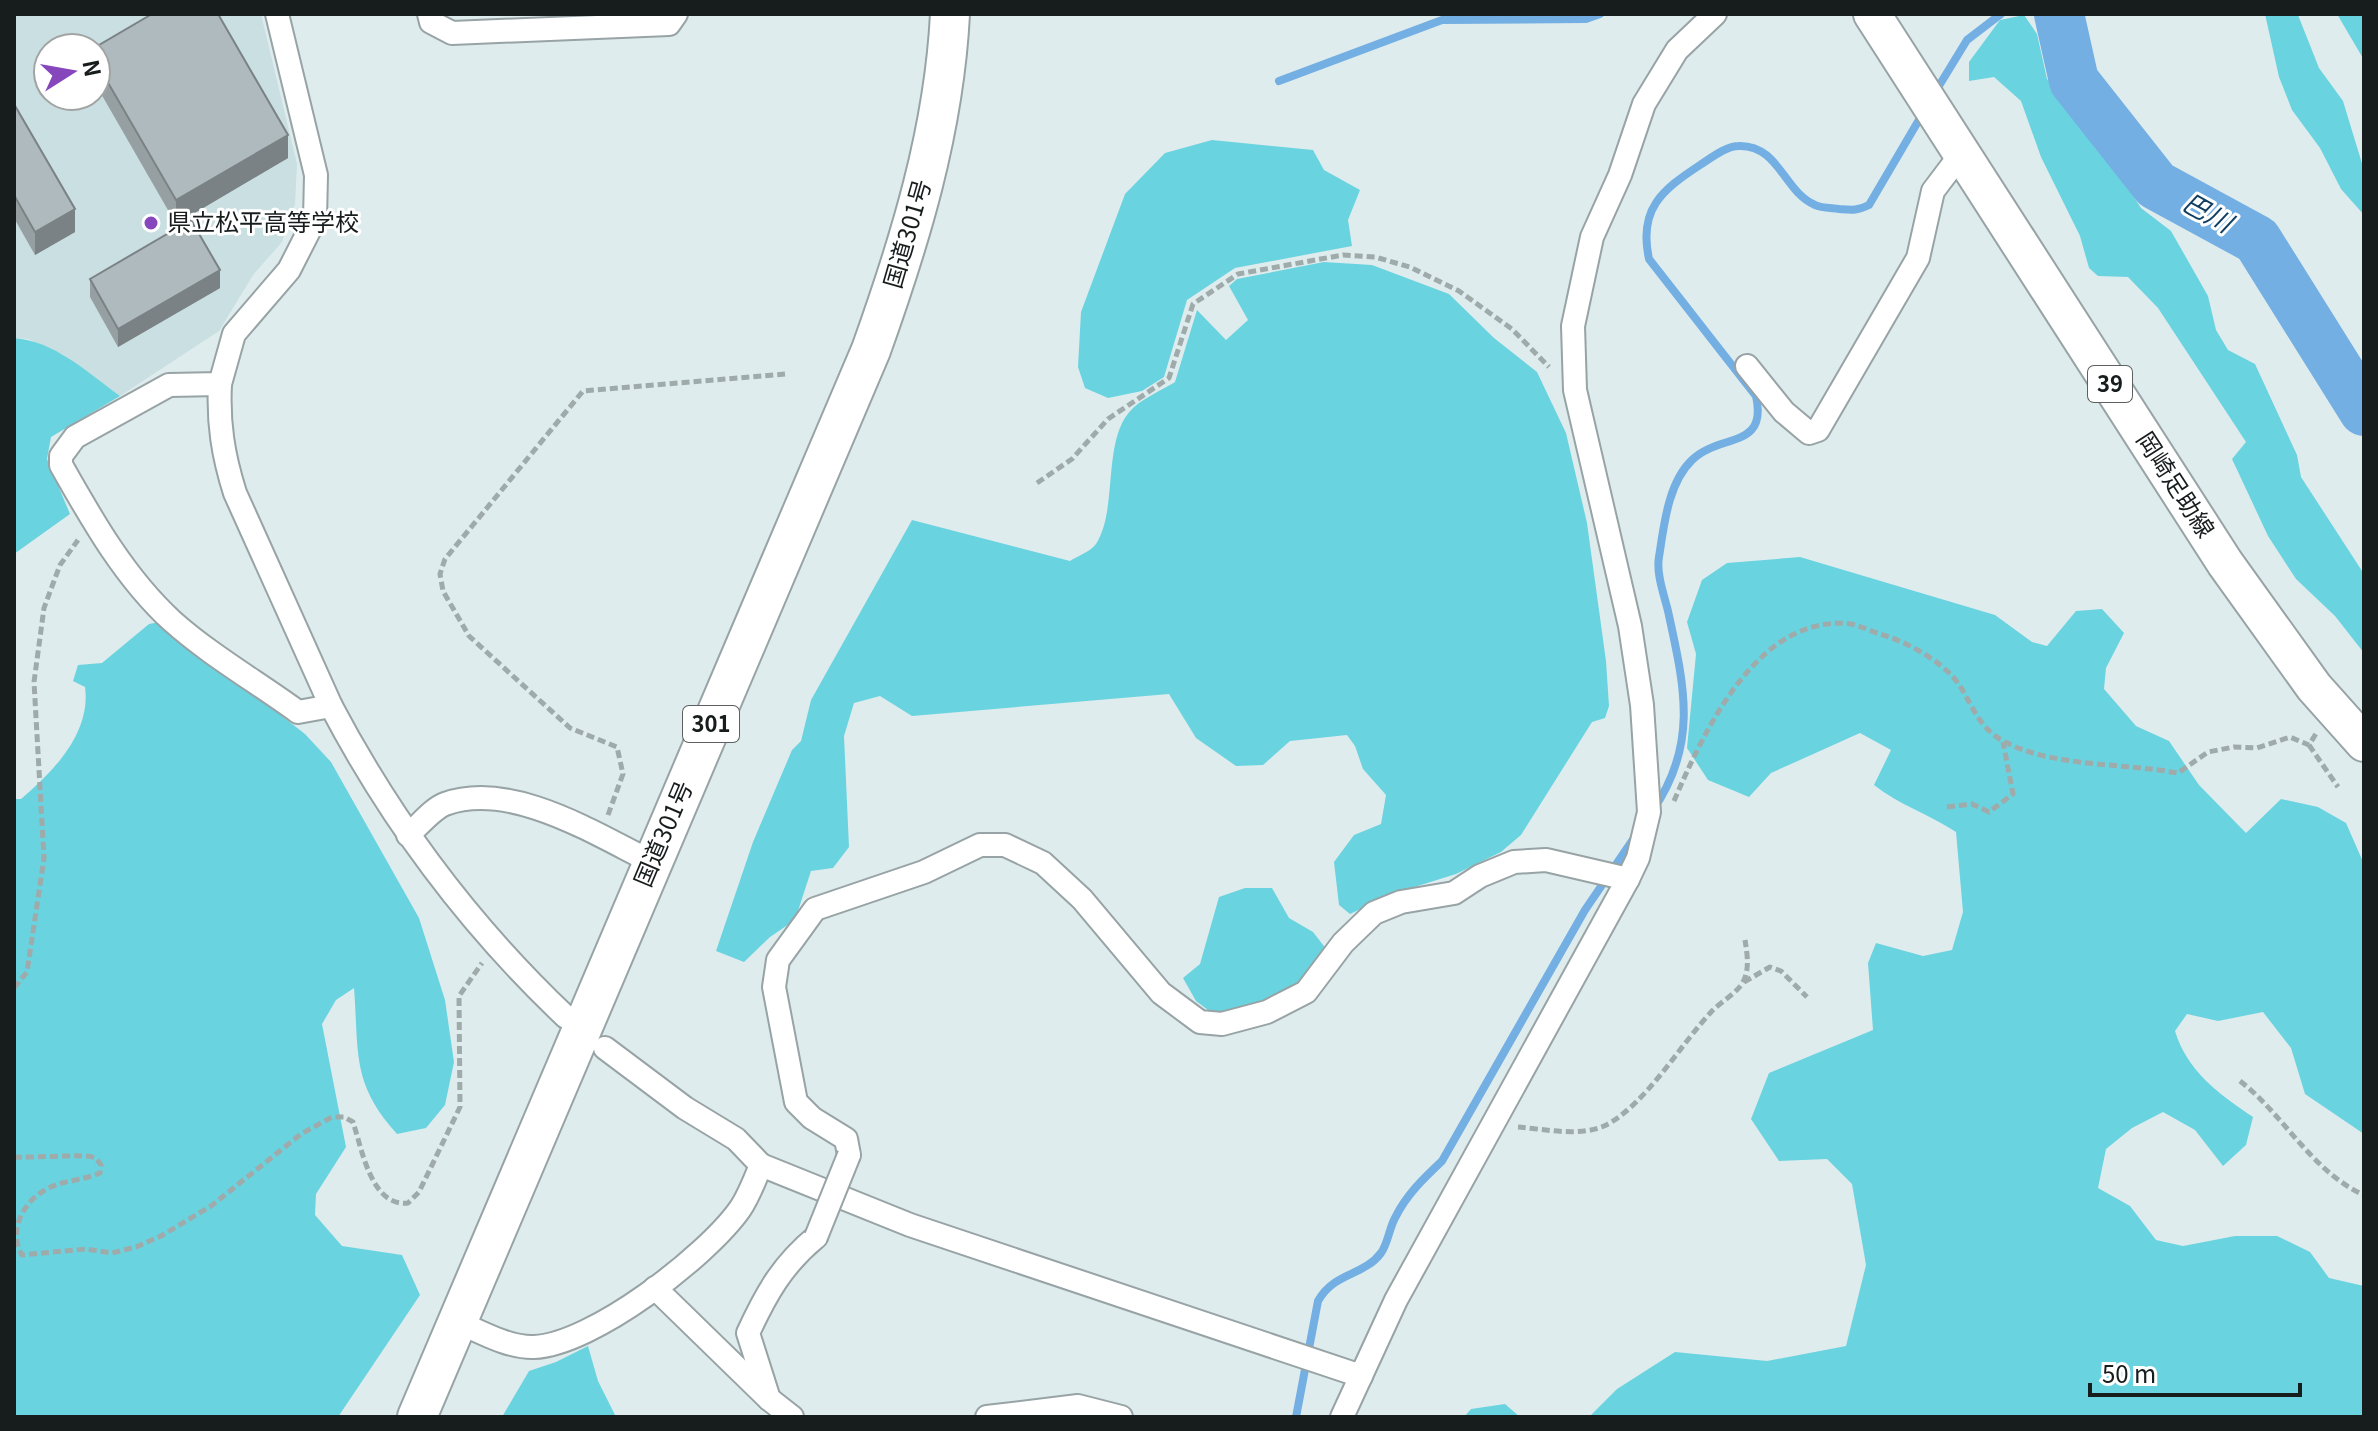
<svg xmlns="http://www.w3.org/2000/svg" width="2378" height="1431" viewBox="0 0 2378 1431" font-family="Georgia,'Noto Sans JP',serif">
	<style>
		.built { fill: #c9dfe1; fill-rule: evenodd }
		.green { fill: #6ad3e0 }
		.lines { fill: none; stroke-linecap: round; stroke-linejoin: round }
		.stream { stroke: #73afe3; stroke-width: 8 }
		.river { stroke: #73afe3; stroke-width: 50 }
		.minor-casing { stroke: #97a3a5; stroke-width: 26 }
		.primary-casing { stroke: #97a3a5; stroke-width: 40 }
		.trunk-casing { stroke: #97a3a5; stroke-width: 42 }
		.path { stroke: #9faaaa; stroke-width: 5; stroke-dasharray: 8 4; stroke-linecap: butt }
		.minor { stroke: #fff; stroke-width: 22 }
		.primary { stroke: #fff; stroke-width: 36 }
		.trunk { stroke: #fff; stroke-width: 38 }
		.minor-bridge-casing { stroke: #97a3a5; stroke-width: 26; stroke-linecap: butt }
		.minor-bridge { stroke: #fff; stroke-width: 22 }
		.wall { fill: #96a0a3 }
		.shaded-wall { fill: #7a8285 }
		.building { fill: #afbabe; stroke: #7a8285; stroke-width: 2 }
		.poi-dot { fill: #8647bc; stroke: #fff; stroke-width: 3 }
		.labels { text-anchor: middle; stroke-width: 6; stroke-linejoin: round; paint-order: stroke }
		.shield { fill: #fff; stroke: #5d6060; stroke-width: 2 }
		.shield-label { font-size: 22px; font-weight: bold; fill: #171c1c }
		.poi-label { font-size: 24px; fill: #171c1c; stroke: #fff; text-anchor: start }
		.street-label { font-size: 24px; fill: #171c1c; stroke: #fff }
		.water-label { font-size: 26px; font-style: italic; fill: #123f62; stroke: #fff }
	</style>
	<rect width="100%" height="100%" fill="#dfeced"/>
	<path class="built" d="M14,14H261L297,164L295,204L282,242L253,275L219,331L120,396L62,354L28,339L14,338ZM48,48H96V96H48Z"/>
	<g class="green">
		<polygon points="2265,14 2298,15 2319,68 2343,101 2364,170 2364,215 2341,189 2320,148 2292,110 2279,77"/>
		<polygon points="2337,14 2364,14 2364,60"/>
		<polygon points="2024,15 2037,34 2047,79 2080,113 2141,208 2171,231 2208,296 2216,330 2228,350 2255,364 2297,455 2301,477 2364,574 2364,653 2335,616 2296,579 2268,536 2232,459 2246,442 2158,308 2128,277 2098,276 2089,268 2080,236 2041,157 2021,101 1994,77 1969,81 1969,62 2000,20"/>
		<polygon points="1212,140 1313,150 1324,170 1360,190 1348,220 1352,246 1235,268 1187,300 1164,377 1142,391 1108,398 1085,388 1078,367 1081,312 1125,194 1165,153"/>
		<path d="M1324,262L1372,265L1449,294L1494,338L1537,372L1566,433L1587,523L1606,661L1609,706L1605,718L1592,722L1521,835L1501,852L1456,874L1392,894L1350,914L1339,905L1334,862L1354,835L1381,824L1386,795L1363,769L1355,746L1347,735L1290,741L1263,765L1236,766L1196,738L1169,694L912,716L880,696L854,703L844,736L849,847L833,868L811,871L795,920L770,937L744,962L716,951L753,842L792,750L801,741L811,700L912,520L1070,561C1078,556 1091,551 1096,544C1119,508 1101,438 1133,408C1144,398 1162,390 1175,382L1197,310L1226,340L1248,320L1229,286L1237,279Z"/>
		<path d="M14,338C55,341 88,373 120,396L51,437L47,459L70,514L14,554Z"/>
		<path d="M1800,557L1995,615L2032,642L2047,646L2076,611L2102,609L2124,633L2106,668L2104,689L2136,726L2169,741L2199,785L2246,833L2281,799L2318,807L2346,823L2364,864V1134L2305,1094L2291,1048L2263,1012L2218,1021L2187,1014L2175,1031C2187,1071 2219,1094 2253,1117L2246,1145L2223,1166L2195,1130L2163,1112L2132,1128L2106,1149L2098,1188L2130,1206L2156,1240L2183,1246L2235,1236H2277L2310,1252L2329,1278L2364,1286V1417H1589L1617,1389L1675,1352L1767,1361L1846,1346L1866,1265L1852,1184L1827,1159L1779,1161L1751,1119L1769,1073L1873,1030L1868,963L1876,943L1923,956L1952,950L1963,912L1956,832C1929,814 1899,805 1874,785L1891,750L1860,733L1771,773L1749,797L1708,780L1687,748L1696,654L1687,622L1702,580L1727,563Z"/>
		<path d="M160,622L305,734L331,762L419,918L445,1000L454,1062L445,1105L426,1128L397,1134C351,1083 359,1053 354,988L336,1000L322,1024L346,1147L316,1194L315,1215L342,1246L402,1255L420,1295L338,1417H14V799H21C54,771 91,733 85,687L73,681L78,665L102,663L149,624Z"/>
		<polygon points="1245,888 1272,888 1289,918 1313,932 1327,950 1299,984 1266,1002 1216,1016 1196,1001 1183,978 1200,964 1219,897"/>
		<polygon points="588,1346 598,1381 616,1417 502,1417 529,1371 556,1362"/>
		<polygon points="1505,1404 1520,1417 1464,1417 1471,1409"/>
	</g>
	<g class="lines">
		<g class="stream">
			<polyline points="1279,81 1442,20 1586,19 1600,14"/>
			<polyline points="1934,94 1967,40 2001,14"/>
			<path d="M1653,810C1699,743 1684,685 1668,611C1664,595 1656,573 1659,557C1664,525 1668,483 1692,460C1719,433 1768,450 1756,396L1649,259C1638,209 1662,190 1700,165C1711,158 1726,146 1739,146C1779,145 1784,192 1815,205C1821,208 1832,208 1839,209C1852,210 1857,211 1869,205L1923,113"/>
			<path d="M1296,1417L1318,1301C1334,1272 1364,1276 1381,1253C1388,1243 1389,1229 1395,1218C1406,1195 1424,1178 1442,1161L1585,910L1634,838"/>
		</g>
		<polyline class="river" points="2059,14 2074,81 2156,185 2257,240 2364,411"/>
		<defs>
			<g id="minor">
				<path d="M277,14L316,175L315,219L289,270L234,334L220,384L169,385L75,437L61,456V465C92,520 125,578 172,621C210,655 257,682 298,712L331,706C392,822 471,927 566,1017"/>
				<polyline points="429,14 431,22 452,33 669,24 676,14"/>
				<polyline points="1747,366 1784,412 1809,433 1818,430 1918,258 1933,191 1961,154"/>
				<path d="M220,384C218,423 223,455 235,493L331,706"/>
				<path d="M408,835C419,826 432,809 445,804C511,780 595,834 652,862"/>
				<polyline points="849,1155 846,1139 812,1118 796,1102 774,987 778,960 815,909 924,872 980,845 1005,845 1043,863 1082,899 1161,993 1200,1022 1222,1024 1267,1012 1306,992 1343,943 1374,913 1401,902 1454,893 1480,876 1514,862 1546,860 1628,879"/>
				<polyline points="761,1165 910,1225 1361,1376"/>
				<polyline points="655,1288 769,1399 792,1417"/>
				<path d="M458,1322C481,1332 509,1348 534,1347C592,1345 707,1256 740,1209C749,1196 755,1179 761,1165L736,1139L685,1108L605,1048"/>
				<path d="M769,1399L748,1333C766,1294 782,1265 816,1237"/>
				<polyline points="987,1417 1078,1406 1121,1417"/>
				<polyline points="1342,1417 1396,1300 1628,879 1638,858 1649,812 1642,705 1630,626 1575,390 1573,326 1592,237 1620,175 1644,104 1677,50 1715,14"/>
			</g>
			<polyline id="primary" points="1872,14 2225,563 2314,687 2364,743"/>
			<path id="trunk" d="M417,1417L871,350C910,241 944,131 950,14"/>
		</defs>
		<use href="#minor" class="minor-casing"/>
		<use href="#primary" class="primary-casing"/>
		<use href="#trunk" class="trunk-casing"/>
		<g class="path">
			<polyline points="1037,483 1072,459 1108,419 1169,378 1193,304 1238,274 1343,255 1375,257 1410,267 1459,291 1512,329 1549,367"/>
			<polyline points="2309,745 2338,787"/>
			<path d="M1674,801C1704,731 1758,613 1851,624C1861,626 1871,631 1880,634C1904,641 1935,657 1953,677C1971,697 1974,726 2005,742C2052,767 2125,763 2178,773L2208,752L2234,747L2257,748L2290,737L2309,745L2317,732"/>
			<polyline points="1947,807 1972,804 1989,812 2013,794 2003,742"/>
			<polyline points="608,815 623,774 617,747 570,728 469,636 443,591 440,574 445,559 583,391 785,374"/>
			<polyline points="1744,982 1770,967 1781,971 1807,997"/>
			<polyline points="14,988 27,972 44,858 34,682 44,608 60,565 78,540"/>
			<path d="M2240,1081C2284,1115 2312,1172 2364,1195"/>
			<path d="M1518,1127C1544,1129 1579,1137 1604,1126C1644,1107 1680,1045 1712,1011C1721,1002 1737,993 1743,982C1750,969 1747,953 1745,940"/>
			<path d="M14,1157C29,1158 85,1154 92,1157C98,1159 97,1160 101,1165L100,1173C82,1181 61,1180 45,1190C22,1203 8,1232 22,1255L86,1249L112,1253L136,1247L161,1236L211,1206L301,1134L332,1117H344L353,1122C362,1149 371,1207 408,1203L419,1192L460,1107L459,996L482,963"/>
		</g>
		<use href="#minor" class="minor"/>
		<use href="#primary" class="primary"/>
		<use href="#trunk" class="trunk"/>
		<defs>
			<polyline id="minor-bridge" points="816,1237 849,1155"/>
		</defs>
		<use href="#minor-bridge" class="minor-bridge-casing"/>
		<use href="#minor-bridge" class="minor-bridge"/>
	</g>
	<g class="wall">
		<polygon points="96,48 288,158 176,224 96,85"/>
		<polygon points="14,104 75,232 35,255 14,218"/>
		<polygon points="90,279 220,288 118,347 90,297"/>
	</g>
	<g class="shaded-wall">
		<polygon points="288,135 288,158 176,224 176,200"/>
		<polygon points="75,209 75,232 35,255 35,232"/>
		<polygon points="220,270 220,288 118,347 118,329"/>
	</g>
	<g class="building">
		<polygon points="152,14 218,14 288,135 176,200 96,62 96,48 94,48"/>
		<polygon points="14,104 75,209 35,232 14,195"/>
		<polygon points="191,220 220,270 118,329 90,279"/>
	</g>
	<circle class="poi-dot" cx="151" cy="223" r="8"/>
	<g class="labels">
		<g class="shield">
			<rect x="2088" y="366" width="44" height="36" rx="6"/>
			<rect x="683" y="706" width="56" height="36" rx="6"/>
		</g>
		<g class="shield-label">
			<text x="2110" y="392">39</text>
			<text x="711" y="732">301</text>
		</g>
		<g class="poi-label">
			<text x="167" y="231">県立松平高等学校</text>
		</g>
		<g class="street-label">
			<text transform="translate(908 234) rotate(-74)" y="8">国道301号</text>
			<text transform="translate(2175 485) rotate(57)" y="8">岡崎足助線</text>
			<text transform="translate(664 834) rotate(-67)" y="8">国道301号</text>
		</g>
		<g class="water-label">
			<text transform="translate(2207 213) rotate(29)" y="9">巴川</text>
		</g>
	</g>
	<rect width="2378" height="1431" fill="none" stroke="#171c1c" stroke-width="32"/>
	<g transform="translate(72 72) rotate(79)"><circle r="38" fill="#ffffff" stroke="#a2a4a4" stroke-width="2"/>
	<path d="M0-6L14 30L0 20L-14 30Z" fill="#8647bc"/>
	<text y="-12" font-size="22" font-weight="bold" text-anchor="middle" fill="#171c1c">N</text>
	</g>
	<path d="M2090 1383v12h210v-12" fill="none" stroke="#171c1c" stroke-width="4"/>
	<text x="2102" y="1383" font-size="24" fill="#171c1c" stroke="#ffffff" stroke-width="6" paint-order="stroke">50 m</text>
</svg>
